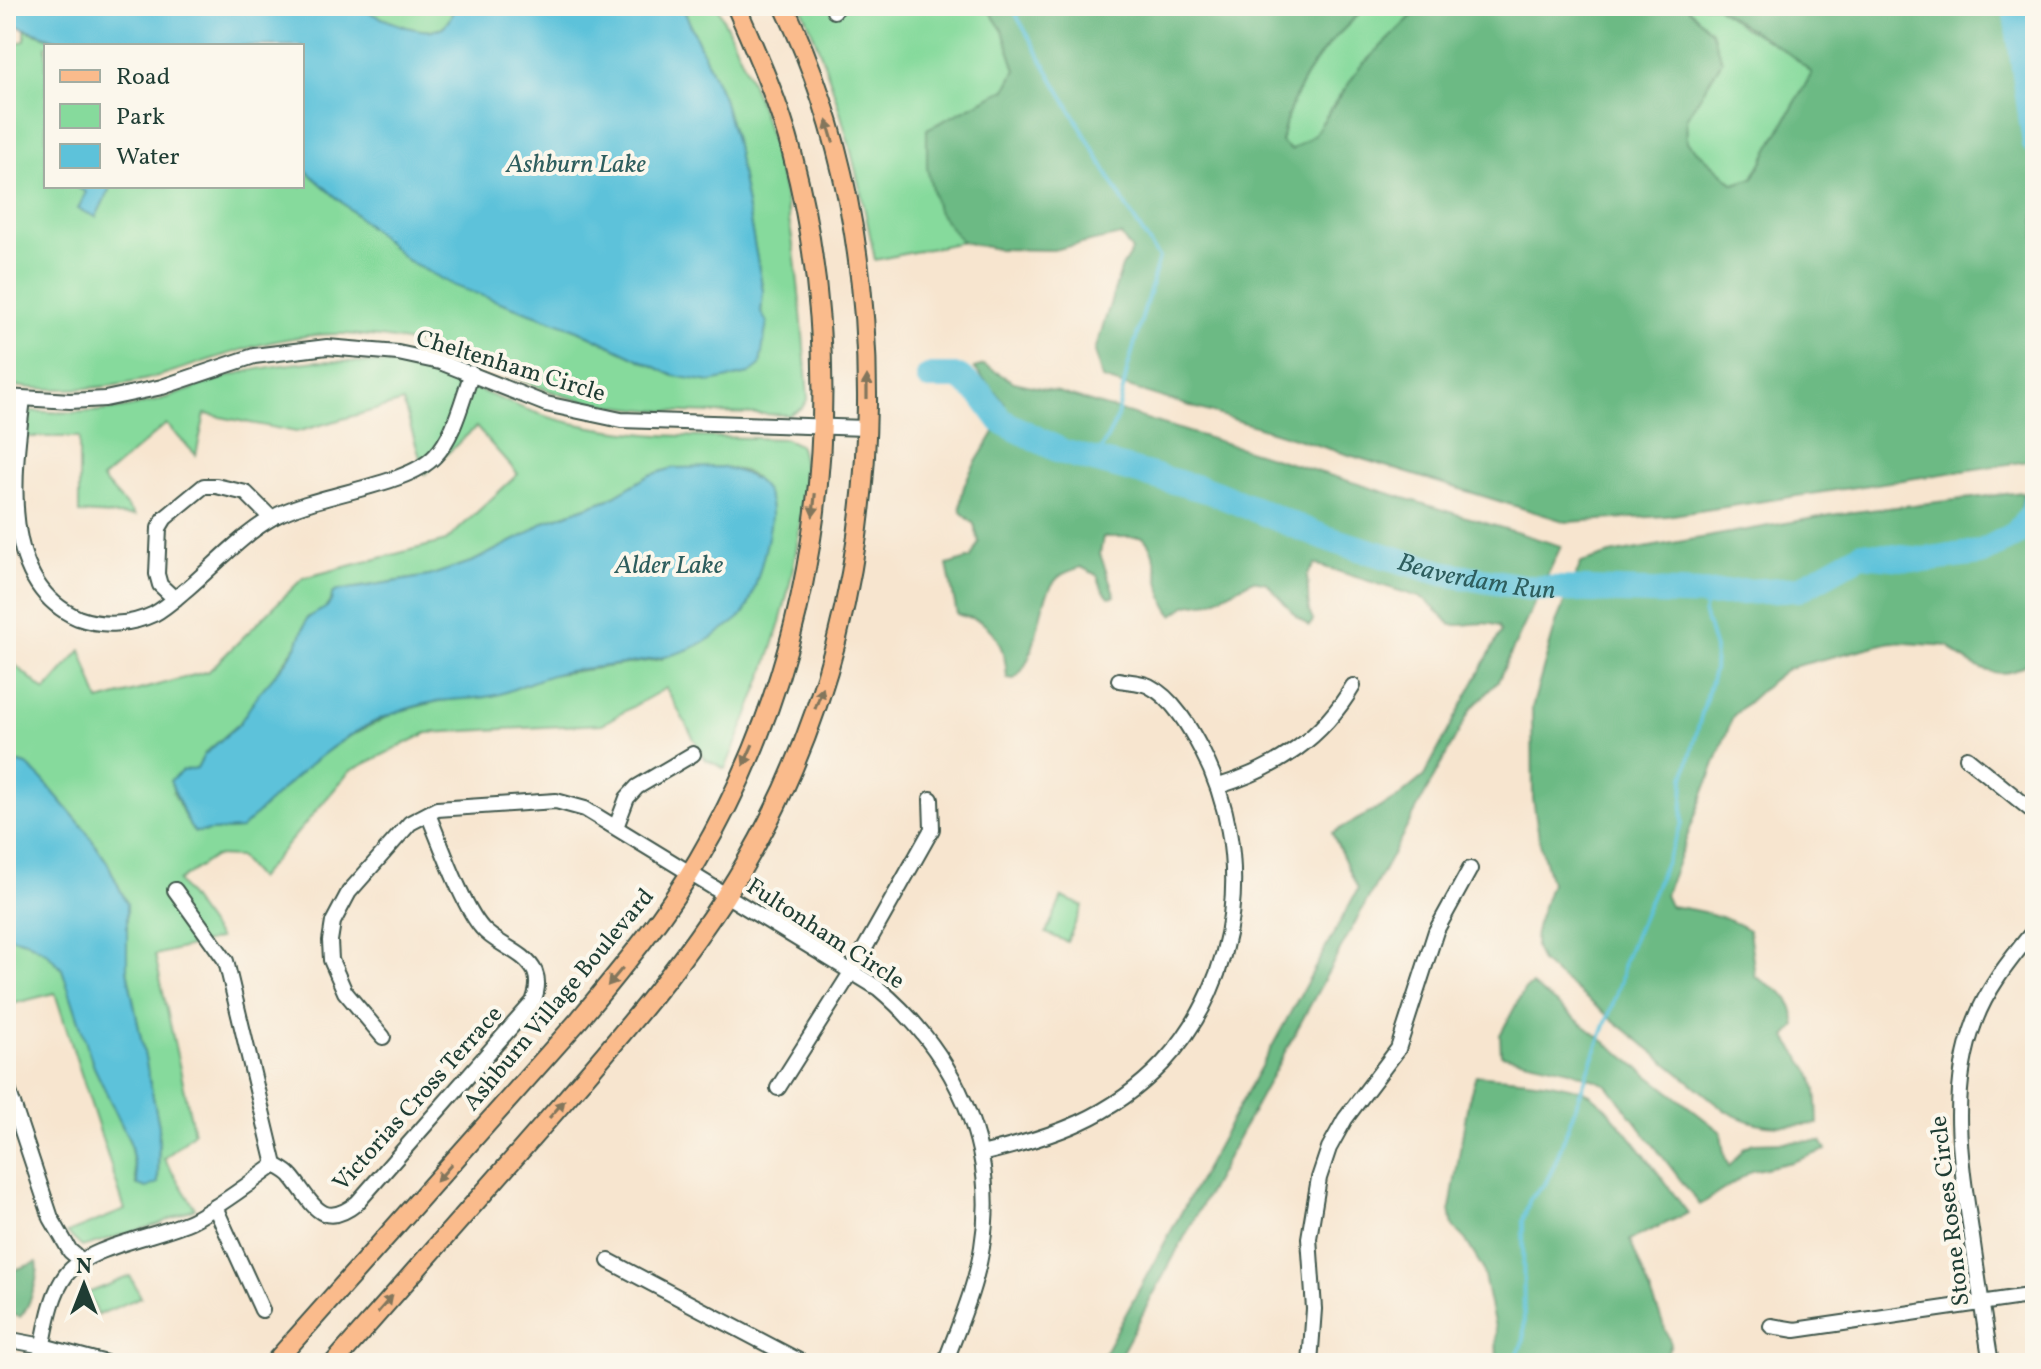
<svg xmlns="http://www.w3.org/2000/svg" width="2041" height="1369" viewBox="0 0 2041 1369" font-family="Vollkorn,serif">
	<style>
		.green { fill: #86da9c; stroke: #528c68; stroke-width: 2; fill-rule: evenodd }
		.forest { fill: #6cba84; stroke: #467c5c; stroke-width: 2 }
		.water { fill: #5dc2da; stroke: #3e8087; stroke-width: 2 }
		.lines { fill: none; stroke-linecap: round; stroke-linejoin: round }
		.stream { stroke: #5dc2da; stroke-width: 4 }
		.river { stroke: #5dc2da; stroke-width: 26 }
		.minor-casing { stroke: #3f564b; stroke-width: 18 }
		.major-casing { stroke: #3f564b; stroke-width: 22 }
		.minor { stroke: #fff; stroke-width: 14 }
		.major { stroke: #fabb8c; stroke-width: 18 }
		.oneway { fill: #82765c }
		.labels { text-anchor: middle; stroke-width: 8; stroke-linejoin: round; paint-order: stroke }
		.street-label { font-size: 24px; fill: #1f3d34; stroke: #fbf7ec }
		.water-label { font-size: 26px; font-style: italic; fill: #2e5e5e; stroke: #fbf7ec }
	</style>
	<rect width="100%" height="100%" fill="#fbf7ec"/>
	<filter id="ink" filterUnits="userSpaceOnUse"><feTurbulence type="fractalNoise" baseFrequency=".0125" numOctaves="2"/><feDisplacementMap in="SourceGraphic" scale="16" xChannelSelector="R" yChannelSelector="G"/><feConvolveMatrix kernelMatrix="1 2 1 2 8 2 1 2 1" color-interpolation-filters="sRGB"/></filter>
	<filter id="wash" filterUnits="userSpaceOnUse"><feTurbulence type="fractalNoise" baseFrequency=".006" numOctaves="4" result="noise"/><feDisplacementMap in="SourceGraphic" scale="32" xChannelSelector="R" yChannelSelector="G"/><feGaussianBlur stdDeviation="1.8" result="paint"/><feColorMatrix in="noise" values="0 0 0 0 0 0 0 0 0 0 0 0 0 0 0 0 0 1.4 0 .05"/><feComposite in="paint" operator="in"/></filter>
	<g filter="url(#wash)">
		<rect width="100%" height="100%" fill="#f7e5cf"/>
		<g class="green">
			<path d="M359,6H455C453,11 450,20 446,24C430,42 383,18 364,11Z"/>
			<path d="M682,6H717C740,54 763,104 775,155C796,235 802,316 808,398L802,408L789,415C718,412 642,415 572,398C538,389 508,374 475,361C435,345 388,336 345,334C281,332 222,357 162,375C113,390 56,392 6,385V45L25,41V30L75,46H46V186H302V167L408,261L578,330L674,376L761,313L763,291L735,140L722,95Z"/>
			<path d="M801,6H986L1003,31L1016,70L1006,89L927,129L937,209L962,242L875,260C858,173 838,87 801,6Z"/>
			<path d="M1366,6H1422L1390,38L1339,96L1314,135L1291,151L1281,143C1287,106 1306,71 1331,42C1342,30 1355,19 1366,6Z"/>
			<polygon points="1686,6 1716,6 1744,28 1785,49 1812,73 1753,178 1734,184 1687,142 1686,119 1697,98"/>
			<polygon points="2002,6 2035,6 2035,32"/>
			<path d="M317,361C357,362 401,361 439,375C484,390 525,413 572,423C641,439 714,436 786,439L799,445C807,464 803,486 802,506C793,603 763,682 725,769L705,759L666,688L602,724L427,733L350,771L258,879L239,857L215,856L178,881L219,939L155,955L194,1133L164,1159L195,1208L159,1224L82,1247L67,1233L125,1210L55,993L12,1004L6,1012V936L26,941L47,953L62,969L94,1067L130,1142L137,1185L158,1183L159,1126L127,970V904L107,862L83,827L42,779L11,761L6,762V657L45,691L81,650L99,701L209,671L303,578L446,541L518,474L476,427L425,474L403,402L296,432L205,414L196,455L166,424L102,479L135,516L79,513V437H6V409C55,414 103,415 152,402C179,395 206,383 233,375C261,367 289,364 317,361ZM722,467L743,471L755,478L662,659L542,676L500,694L439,701L396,712L348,737L312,761L240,829L195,832L190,827L173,792L191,771L201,765L204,754L239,724L298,643L307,618L325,609L337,591L429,576L474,561L527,534L544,522L609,499L650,475Z"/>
			<polygon points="1062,897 1083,906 1067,942 1046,933"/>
			<polygon points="130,1276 141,1297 98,1315 88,1293"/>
		</g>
		<g class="forest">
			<path d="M986,6H1120L1130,10L1143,6H1366C1355,19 1342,30 1331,42C1306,70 1287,106 1281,142L1291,150L1314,135L1360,67L1422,6H1686L1711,31L1722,61L1686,119L1687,142L1734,184L1753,178L1812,73C1782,44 1749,32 1716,6H2002L2035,32V460L1666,516L1567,522L1102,379L1095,351L1122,267L1132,251L1121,235L1053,250L997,249L962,242L937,210L927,168V129L1006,89L1016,70L1003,31Z"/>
			<path d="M984,365L1014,382L1058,392L1561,546L1498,681L1471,709L1116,1363H1099L1358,889L1332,833L1396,799L1424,776L1501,632L1499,626C1483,620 1468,626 1451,625L1425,599L1315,564L1307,575L1309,611L1313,621L1309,626L1296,616L1267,583L1253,580L1211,602L1187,605L1173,615C1153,593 1164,559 1143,537H1103L1100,554L1115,596L1109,597L1102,588L1097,575L1081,567C1071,571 1060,573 1054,582C1035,608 1040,658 1014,679L1007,678C1006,657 1001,635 981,622C975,618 964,617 957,614L947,565L971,558L979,542L974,524L961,512C958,482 979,459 993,434C998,424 1001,413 1005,403L974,368Z"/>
			<path d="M2023,492L2021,509L2035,525V652C2013,689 1972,670 1949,646L1891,642L1788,668L1770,682L1733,716L1665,895L1670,906C1698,910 1724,915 1749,930L1755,976C1782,996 1790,987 1796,1026L1786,1037C1792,1050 1805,1061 1811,1074C1818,1089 1817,1108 1818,1124C1781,1126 1759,1130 1726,1111L1541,962L1535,947L1536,927L1551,883L1540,843L1533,799L1532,708L1557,620L1581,563L1610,554L1837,514Z"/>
			<polygon points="1532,985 1721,1132 1724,1154 1729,1167 1744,1148 1753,1143 1821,1141 1826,1150 1792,1162 1752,1171 1700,1205 1607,1085 1570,1070 1501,1055 1500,1035 1524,990"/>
			<path d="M1476,1075C1512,1079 1554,1080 1588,1093C1607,1101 1671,1191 1688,1213L1630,1240L1671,1344L1663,1362L1497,1363L1496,1332L1482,1267L1465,1239L1453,1227L1450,1209L1468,1102Z"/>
			<path d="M37,1262C40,1275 30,1307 20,1317L6,1313V1273Z"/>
		</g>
		<g class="water">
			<path d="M6,6H359L365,11C383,18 430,42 446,24C450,20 453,11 455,6H682L722,95L735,140L763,291L761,313L767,322L760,365L749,374L710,382L674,376L578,330L455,286L408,261L302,167V46H75L6,22Z"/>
			<polygon points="74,186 111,186 96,217 78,209 86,192"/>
			<path d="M722,467C750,473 772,483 771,516C770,534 754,601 743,614C739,620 730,625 724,629C679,665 623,662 569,671C544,675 524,686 500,694C481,700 460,698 440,701C421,704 401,710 382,718C325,744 285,787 241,829L195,832L190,827L170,781L182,771L197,768L204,755L239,724L259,693L287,661L298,643L307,619C317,609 332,611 332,594L337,591L429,576L474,561L527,534L544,522L609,499L650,475L673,468Z"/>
			<polygon points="11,761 27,765 42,779 83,827 107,862 127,904 127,970 159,1126 158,1183 147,1188 138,1185 130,1142 94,1067 62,969 47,953 26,941 6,936 6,762"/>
		</g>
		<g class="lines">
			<g class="stream">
				<polyline points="1011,6 1127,208 1159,258 1128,367 1116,421 1095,461"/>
				<polyline points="1513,1363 1524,1340 1523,1220 1530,1199 1545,1184 1554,1166 1621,981 1624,961 1682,824 1684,778 1714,670 1715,649 1704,612 1707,594"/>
			</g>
			<g class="river">
				<polyline points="2015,6 2035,143"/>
				<path id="s1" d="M929,377H959L981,394L1001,421L1063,452L1210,491L1325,538L1442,573L1530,588L1707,594L1799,589L1862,554L1922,560L1980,553L2016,534L2033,513L2035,501"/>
			</g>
		</g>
	</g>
	<g filter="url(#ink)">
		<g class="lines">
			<defs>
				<g id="minor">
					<polyline points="834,11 839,6"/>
					<polyline points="6,397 70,401 105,399 162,387 254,356 327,347 398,353 440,362 546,404 621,420 866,428"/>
					<path d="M23,399C13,475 0,584 78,618C103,627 131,625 154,614C167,607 177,597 188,588C215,565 242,535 272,518C315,493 407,487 435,456C455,435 462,399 472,373"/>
					<polyline points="175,599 160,585 157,574 159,528 165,518 204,486 216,486 246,493 271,518"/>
					<polyline points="1967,758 2035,813"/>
					<path d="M1219,786C1277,768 1322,739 1353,686"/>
					<polyline points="616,827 627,798 637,787 693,754"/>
					<path d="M175,890L226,961L275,1165C280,1168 287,1171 291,1176C311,1199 320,1233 357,1203L533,1002C537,992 539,982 535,972C525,951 496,945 482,928C462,905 441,844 428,814"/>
					<path d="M383,1037L345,992L331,960L330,941L333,922L349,892L410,823L437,809L556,801L585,809L878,988C954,1052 999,1146 982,1247C976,1287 959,1325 945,1363"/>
					<polyline points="6,1083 51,1218 70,1251 82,1261"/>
					<polyline points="778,1088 852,971 932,829 931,799"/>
					<path d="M981,1154C1052,1137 1111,1118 1163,1063C1241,979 1254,852 1202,751C1190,728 1173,698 1149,686C1141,682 1128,682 1119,680"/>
					<polyline points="215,1207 262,1310"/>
					<polyline points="609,1261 803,1363"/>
					<polyline points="1771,1326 1795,1330 2035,1295"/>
					<polyline points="6,1339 43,1346 106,1363"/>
					<path d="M39,1363C46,1335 48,1299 66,1275C88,1245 159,1237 193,1220C222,1205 248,1184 275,1165"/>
					<polyline points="1310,1363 1314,1309 1309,1238 1319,1178 1329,1148 1345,1119 1398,1049 1436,931 1470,869"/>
					<path d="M1991,1363C1984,1321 1978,1279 1972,1237C1961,1164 1948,1092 1975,1021C1988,986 2012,958 2035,929"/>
				</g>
				<g id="major">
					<path d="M274,1363L579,1020C621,969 664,918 698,860C822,649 853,389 792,153C779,103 757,54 736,6"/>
					<path d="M334,1363C402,1286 470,1208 538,1131C623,1034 709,938 768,822C834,692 865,549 867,404C868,268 843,129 784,6"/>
				</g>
			</defs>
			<use href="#minor" class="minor-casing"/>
			<use href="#major" class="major-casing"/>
			<use href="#minor" class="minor"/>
			<use href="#major" class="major"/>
		</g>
		<defs><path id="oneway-solid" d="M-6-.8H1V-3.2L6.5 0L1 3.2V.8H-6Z" transform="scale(2)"/></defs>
		<g class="oneway">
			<use href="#oneway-solid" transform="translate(830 131) rotate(-106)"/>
			<use href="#oneway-solid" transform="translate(867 387) rotate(-90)"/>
			<use href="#oneway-solid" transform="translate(814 505) rotate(96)"/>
			<use href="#oneway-solid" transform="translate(819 698) rotate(-70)"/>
			<use href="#oneway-solid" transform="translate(748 755) rotate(114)"/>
			<use href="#oneway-solid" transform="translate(615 977) rotate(130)"/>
			<use href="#oneway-solid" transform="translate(557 1109) rotate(-49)"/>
			<use href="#oneway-solid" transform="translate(444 1173) rotate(131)"/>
			<use href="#oneway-solid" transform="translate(385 1304) rotate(-49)"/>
		</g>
	</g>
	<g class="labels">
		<g class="street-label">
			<text transform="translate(511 365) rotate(17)" y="8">Cheltenham Circle</text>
			<text transform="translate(826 933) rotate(33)" y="8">Fultonham Circle</text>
			<text transform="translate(558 999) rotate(-50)" y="8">Ashburn Village Boulevard</text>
			<text transform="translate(417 1098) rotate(-48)" y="8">Victorias Cross Terrace</text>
			<text transform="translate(1949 1211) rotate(-97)" y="8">Stone Roses Circle</text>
		</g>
		<g class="water-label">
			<text x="576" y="172">Ashburn Lake</text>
			<text x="669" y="573">Alder Lake</text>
			<text dy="9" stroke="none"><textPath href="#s1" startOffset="594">Beaverdam Run</textPath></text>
		</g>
	</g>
	<rect width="2041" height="1369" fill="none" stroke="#fbf7ec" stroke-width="32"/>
	<rect x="44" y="44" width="260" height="144" fill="#fbf7ec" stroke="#a3ada2" stroke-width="2"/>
	<rect x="60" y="70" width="40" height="12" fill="#fabb8c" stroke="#a3ada2" stroke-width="2"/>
	<text x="116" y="84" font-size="24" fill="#1f3d34">Road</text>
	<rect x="60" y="104" width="40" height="24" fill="#86da9c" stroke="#a3ada2" stroke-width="2"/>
	<text x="116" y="124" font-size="24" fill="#1f3d34">Park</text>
	<rect x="60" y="144" width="40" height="24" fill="#5dc2da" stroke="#a3ada2" stroke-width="2"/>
	<text x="116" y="164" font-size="24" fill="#1f3d34">Water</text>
	<g transform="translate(84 1285)" stroke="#fbf7ec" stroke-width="6" paint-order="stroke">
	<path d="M0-6L14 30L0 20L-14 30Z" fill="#1f3d34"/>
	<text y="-12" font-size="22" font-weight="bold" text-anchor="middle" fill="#1f3d34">N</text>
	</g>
</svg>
